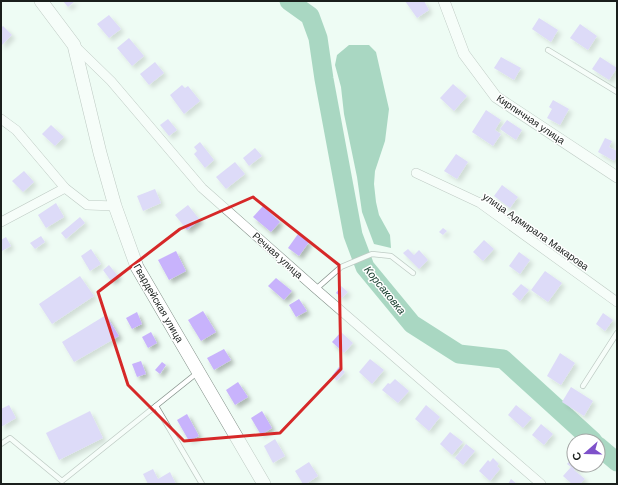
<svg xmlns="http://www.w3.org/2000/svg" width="618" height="485" viewBox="0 0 618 485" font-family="Helvetica,sans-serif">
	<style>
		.water { fill: #55ac86 }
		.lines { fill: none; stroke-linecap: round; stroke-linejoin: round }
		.river { stroke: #55ac86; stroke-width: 19 }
		.building { fill: #c8b3fc; filter: url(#shadow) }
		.service-casing { stroke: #84918a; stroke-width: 6 }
		.minor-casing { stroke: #84918a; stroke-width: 10 }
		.tertiary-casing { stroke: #84918a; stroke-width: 12 }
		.secondary-casing { stroke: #84918a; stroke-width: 14 }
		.service { stroke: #fff; stroke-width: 4.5 }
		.minor { stroke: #fff; stroke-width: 9 }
		.tertiary { stroke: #fff; stroke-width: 11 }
		.secondary { stroke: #fff; stroke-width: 13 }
		.marked { fill: none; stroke: #d62828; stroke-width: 3; stroke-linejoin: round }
		.labels { text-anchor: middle; stroke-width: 3; stroke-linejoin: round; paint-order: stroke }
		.street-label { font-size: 10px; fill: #1a1f1c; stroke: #fff }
		.water-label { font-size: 11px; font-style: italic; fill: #1b4131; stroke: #fff }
	</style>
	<defs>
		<filter id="shadow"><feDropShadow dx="3.5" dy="3.5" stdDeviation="2" flood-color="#0004"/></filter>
	</defs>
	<rect width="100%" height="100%" fill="#eefcf4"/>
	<polygon class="water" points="349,45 369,45 376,52 389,109 385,141 375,171 374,184 376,202 379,215 390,235 391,248 374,244 362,212 357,177 344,114 341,87 335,65 337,55"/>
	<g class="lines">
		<g class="river">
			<polyline points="289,1 310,16 318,38 324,79 353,235 365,267 412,324 459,354 503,359 593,441"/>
			<polyline points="598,446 617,462"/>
		</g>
	</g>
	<g class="building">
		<polygon points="63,1 75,1 68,7"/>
		<polygon points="405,1 424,1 429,10 417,18"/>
		<polygon points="109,15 121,29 109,38 97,24"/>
		<polygon points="539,18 558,30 551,42 532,29"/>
		<polygon points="580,24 597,36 588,50 570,38"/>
		<polygon points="3,26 12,35 1,46 1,28"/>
		<polygon points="129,38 144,56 132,66 117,48"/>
		<polygon points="501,57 521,68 514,80 494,68"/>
		<polygon points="600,57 617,68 609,80 592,69"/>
		<polygon points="155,62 164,73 149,85 140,74"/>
		<polygon points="453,84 467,96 454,111 440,98"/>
		<polygon points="182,85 185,88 188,86 200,101 184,114 170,95"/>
		<polygon points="553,100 569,109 560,125 547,118 552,109 549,107"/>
		<polygon points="486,110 501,120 495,130 501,134 493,146 472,132"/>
		<polygon points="168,119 177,130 169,136 160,125"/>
		<polygon points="507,120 522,130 516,140 500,129"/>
		<polygon points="51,125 64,137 55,146 42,134"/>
		<polygon points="605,138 612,141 609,147 617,151 617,156 614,161 598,152"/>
		<polygon points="200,142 214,160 205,168 194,154 197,151 194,147"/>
		<polygon points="255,148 262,156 249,166 243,158"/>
		<polygon points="456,154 468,162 457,179 444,171"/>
		<polygon points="235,162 245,174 226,189 216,177"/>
		<polygon points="24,171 34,182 23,192 12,181"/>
		<polygon points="502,185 518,197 510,208 494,196"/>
		<polygon points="155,189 161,203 143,211 137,196"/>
		<polygon points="56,203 64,217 46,228 38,215"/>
		<polygon points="188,205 200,220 187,230 175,215"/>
		<polygon points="263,206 280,222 271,232 253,217"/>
		<polygon points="80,217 85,223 66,239 61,233"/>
		<polygon points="443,228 447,231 443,235 439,232"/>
		<polygon points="298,234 309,242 299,256 288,248"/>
		<polygon points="41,236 45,242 35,249 30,243"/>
		<polygon points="6,237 11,246 2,251 1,240"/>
		<polygon points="484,240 494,249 483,261 473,252"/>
		<polygon points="91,249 101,264 90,271 81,256"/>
		<polygon points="408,249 414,255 419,250 428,260 419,269 403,253"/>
		<polygon points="176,251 186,271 169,280 158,260"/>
		<polygon points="519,252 530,260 520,274 509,266"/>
		<polygon points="109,265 118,276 111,281 103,270"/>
		<polygon points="545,271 562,283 548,302 531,290"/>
		<polygon points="80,276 94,296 52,324 39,304"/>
		<polygon points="276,278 292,291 284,300 268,286"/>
		<polygon points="521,284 529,290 520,301 512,294"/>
		<polygon points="341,286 348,292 342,298 336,293"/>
		<polygon points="299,299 307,311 296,317 289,305"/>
		<polygon points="203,311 216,332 201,341 188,320"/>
		<polygon points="137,312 142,324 132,329 126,318"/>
		<polygon points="603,313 613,320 605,331 596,324"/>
		<polygon points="106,315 119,336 74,362 62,342"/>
		<polygon points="151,332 157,343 148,348 142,337"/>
		<polygon points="341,332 353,343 344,353 332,342"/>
		<polygon points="224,349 231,360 214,370 207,358"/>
		<polygon points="560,353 575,363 561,385 547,376"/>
		<polygon points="370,359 384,370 372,384 359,372"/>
		<polygon points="141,361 146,374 137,377 132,364"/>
		<polygon points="162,362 166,365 160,374 155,370"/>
		<polygon points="339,367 345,372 337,381 332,376"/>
		<polygon points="395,379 409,391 398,403 382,390 388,383 390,384"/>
		<polygon points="238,382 248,397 235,405 226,390"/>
		<polygon points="571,387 593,401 584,416 562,402"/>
		<polygon points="9,405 16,418 1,427 1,409"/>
		<polygon points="426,405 440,417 429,431 415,419"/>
		<polygon points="516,405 532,418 523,428 508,415"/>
		<polygon points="90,411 103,438 59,460 46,433"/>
		<polygon points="262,411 272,428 261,435 251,418"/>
		<polygon points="187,414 199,436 189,441 177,420"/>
		<polygon points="541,424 553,434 544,445 532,435"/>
		<polygon points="450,432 463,442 452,455 440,444"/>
		<polygon points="275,439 285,456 273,463 264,446"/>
		<polygon points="466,444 475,451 463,465 455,458"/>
		<polygon points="574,456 574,465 578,465 574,470 585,479 580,484 572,484 563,476 571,467 567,464"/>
		<polygon points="493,458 499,464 497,466 500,469 490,481 479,471 488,460 490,462"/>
		<polygon points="309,462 318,476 306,484 303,484 295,471"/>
		<polygon points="153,469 158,479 170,472 176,484 148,484 143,474"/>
		<polygon points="511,479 517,484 508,484"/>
	</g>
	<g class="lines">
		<defs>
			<g id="service">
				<polyline points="548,50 617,92"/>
				<polyline points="316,289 341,267 372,254 391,256 413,273"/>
				<polyline points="583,386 617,333"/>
				<polyline points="156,406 202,484"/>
				<polyline points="1,444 10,438 62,481 197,373"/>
			</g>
			<g id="minor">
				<polyline points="75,46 111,81 202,188 316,289 541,484"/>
				<polyline points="1,119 16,130 65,188 87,205 115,206"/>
				<polyline points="416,173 480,203 617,302"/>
				<polyline points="1,222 65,188"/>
			</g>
			<polyline id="tertiary" points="444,1 464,54 496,97 617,177"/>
			<polyline id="secondary" points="41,1 74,45 100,153 115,206 137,267 264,484"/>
		</defs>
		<use href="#service" class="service-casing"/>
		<use href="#minor" class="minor-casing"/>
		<use href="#tertiary" class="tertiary-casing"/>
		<use href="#secondary" class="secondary-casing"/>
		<use href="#service" class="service"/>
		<use href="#minor" class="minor"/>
		<use href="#tertiary" class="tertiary"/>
		<use href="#secondary" class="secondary"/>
	</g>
	<path d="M0 0H618V485H0ZM253,197L339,265L341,369L280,433L184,441L128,385L98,292L180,229Z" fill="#eefcf4" fill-opacity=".55" fill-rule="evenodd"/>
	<path class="marked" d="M253,197L339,265L341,369L280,433L184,441L128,385L98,292L180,229Z"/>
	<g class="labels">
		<g class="street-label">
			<text transform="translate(531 119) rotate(34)" y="4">Кирпичная улица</text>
			<text transform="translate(536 231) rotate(35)" y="4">улица Адмирала Макарова</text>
			<text transform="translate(278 255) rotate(42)" y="4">Речная улица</text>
			<text transform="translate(159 303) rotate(60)" y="4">Гвардейская улица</text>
		</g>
		<g class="water-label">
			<text transform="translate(385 290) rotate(51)" y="4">Корсаковка</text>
		</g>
	</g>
	<rect width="618" height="485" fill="none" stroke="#1a1f1c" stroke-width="4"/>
	<g transform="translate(586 453) rotate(250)"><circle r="19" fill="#ffffff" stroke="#a3a5a4"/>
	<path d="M0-3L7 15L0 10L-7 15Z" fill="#7e51ca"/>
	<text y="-6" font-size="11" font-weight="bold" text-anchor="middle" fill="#1a1f1c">С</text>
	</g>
</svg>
